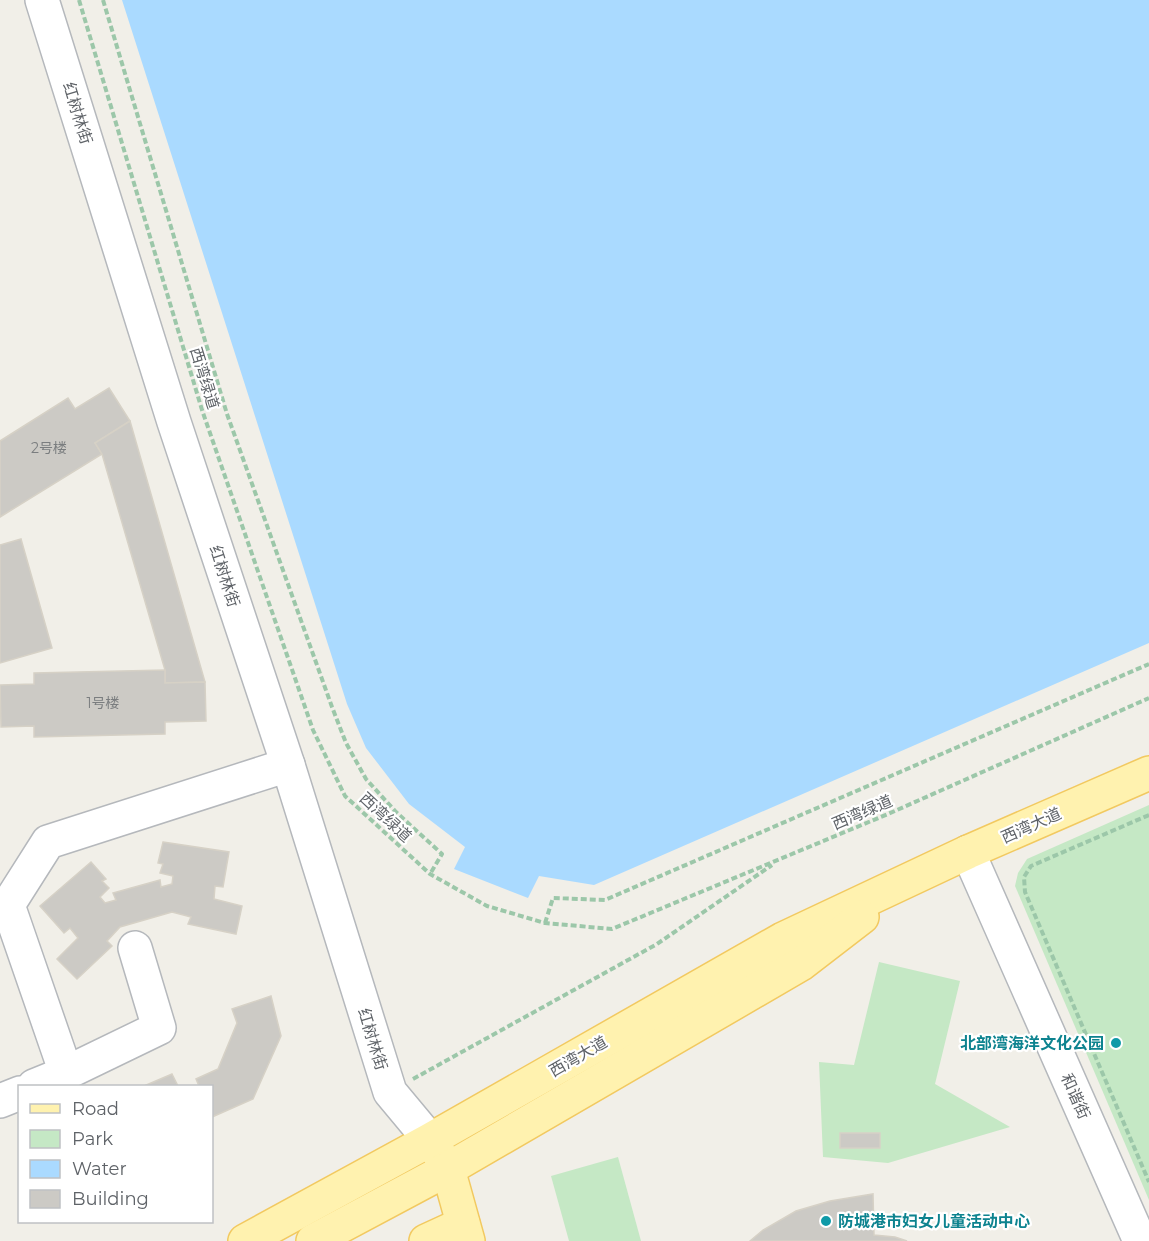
<svg xmlns="http://www.w3.org/2000/svg" width="1149" height="1241" viewBox="0 0 1149 1241" font-family="Montserrat,'Noto Sans SC',sans-serif">
	<style>
		.green { fill: #c5e8c5 }
		.water { fill: #aadaff }
		.building { fill: #cccac5; stroke: #d6d1c6; stroke-width: 1.5 }
		.lines { fill: none; stroke-linecap: round; stroke-linejoin: round }
		.minor-casing { stroke: #b5b8bc; stroke-width: 36 }
		.major-casing { stroke: #f2c960; stroke-width: 36 }
		.path { stroke: #9cc7a9; stroke-width: 4; stroke-dasharray: 6 3; stroke-linecap: butt }
		.minor { stroke: #fff; stroke-width: 33 }
		.major { stroke: #fff2af; stroke-width: 33 }
		.culture-dot { fill: #0f9aa8; stroke: #fff; stroke-width: 2 }
		.labels { text-anchor: middle; stroke-width: 4.5; stroke-linejoin: round; paint-order: stroke }
		.number-label { font-size: 14px; fill: #7a7d7f }
		.street-label { font-size: 16px; fill: #5f6368; stroke: #fff }
		.culture-label { font-size: 16px; font-weight: bold; fill: #0d838f; stroke: #fff; text-anchor: end }
	</style>
	<rect width="100%" height="100%" fill="#f1efe8"/>
	<g class="green">
		<polygon points="1149,805 1149,1200 1015,886 1018,873 1027,859"/>
		<polygon points="879,962 960,981 935,1084 1010,1127 888,1163 823,1157 819,1062 854,1065"/>
		<polygon points="618,1157 641,1241 569,1241 551,1176"/>
	</g>
	<polygon class="water" points="122,0 1149,0 1149,643 594,885 539,876 528,898 454,869 465,847 409,804 366,748 347,704"/>
	<g class="building">
		<polygon points="109,388 130,421 95,443 102,454 0,517 0,441 68,398 75,409"/>
		<polygon points="130,421 205,682 165,683 165,670 102,454 95,443"/>
		<polygon points="21,539 52,648 0,663 0,545"/>
		<polygon points="165,670 165,683 205,682 206,721 165,722 165,734 34,737 34,726 1,727 0,685 34,684 34,673"/>
		<polygon points="163,842 229,852 223,887 215,886 214,899 242,906 236,934 188,924 191,917 172,912 120,927 107,941 112,946 77,979 57,959 78,938 70,928 64,933 40,906 91,862 106,879 102,881 109,888 100,897 105,903 116,900 113,893 160,880 161,887 172,884 173,876 160,873 163,864 158,863"/>
		<polygon points="271,996 281,1036 253,1099 212,1117 212,1086 199,1086 196,1079 218,1069 237,1023 232,1009"/>
		<polygon points="172,1074 178,1086 144,1086"/>
		<rect x="840" y="1133" width="40" height="15"/>
		<polygon points="873,1194 874,1235 895,1237 907,1241 750,1241 763,1230 796,1211 830,1201"/>
	</g>
	<g class="lines">
		<defs>
			<g id="minor">
				<polyline points="42,0 174,422 288,765 390,1092 430,1140"/>
				<polyline points="968,852 1140,1241"/>
				<polyline points="66,1073 159,1028 135,948"/>
				<polyline points="34,1086 66,1073 8,905 48,842 288,765"/>
				<polyline points="0,1101 20,1093"/>
			</g>
			<g id="major">
				<polyline points="438,1152 448,1169 468,1241"/>
				<polyline points="245,1241 430,1140 783,939 968,852 1149,773"/>
				<polyline points="313,1241 448,1169 801,964 862,917"/>
				<polyline points="426,1241 463,1224"/>
			</g>
		</defs>
		<use href="#minor" class="minor-casing"/>
		<use href="#major" class="major-casing"/>
		<g class="path">
			<polyline points="79,0 202,410 313,730 345,796 430,874 487,906 545,923 612,929 888,814 1149,698"/>
			<polyline points="103,0 227,414 332,707 346,743 366,779 396,812 442,854 430,874"/>
			<polyline points="1149,815 1031,866 1024,877 1025,892 1149,1182"/>
			<polyline points="545,923 553,898 605,900 1149,664"/>
			<polyline points="413,1079 657,944 772,865"/>
		</g>
		<use href="#minor" class="minor"/>
		<use href="#major" class="major"/>
	</g>
	<g class="culture-dot">
		<circle cx="1116" cy="1043" r="6"/>
		<circle cx="826" cy="1221" r="6"/>
	</g>
	<g class="labels">
		<g class="number-label">
			<text x="49" y="453">2号楼</text>
			<text x="103" y="708">1号楼</text>
		</g>
		<g class="street-label">
			<text transform="translate(78 113) rotate(73)" y="6">红树林街</text>
			<text transform="translate(205 378) rotate(73)" y="6">西湾绿道</text>
			<text transform="translate(225 576) rotate(72)" y="6">红树林街</text>
			<text transform="translate(862 812) rotate(-23)" y="6">西湾绿道</text>
			<text transform="translate(386 817) rotate(43)" y="6">西湾绿道</text>
			<text transform="translate(1031 825) rotate(-24)" y="6">西湾大道</text>
			<text transform="translate(373 1039) rotate(73)" y="6">红树林街</text>
			<text transform="translate(578 1056) rotate(-30)" y="6">西湾大道</text>
			<text transform="translate(1076 1096) rotate(66)" y="6">和谐街</text>
		</g>
		<g class="culture-label">
			<text x="1104" y="1049">北部湾海洋文化公园</text>
			<text x="838" y="1227" text-anchor="start">防城港市妇女儿童活动中心</text>
		</g>
	</g>
	<rect x="18" y="1085" width="195" height="138" fill="#ffffff" stroke="#bfc1c3" stroke-width="1.5"/>
	<rect x="30" y="1104" width="30" height="9" fill="#fff2af" stroke="#bfc1c3" stroke-width="1.5"/>
	<text x="72" y="1115" font-size="18" fill="#5f6368">Road</text>
	<rect x="30" y="1130" width="30" height="18" fill="#c5e8c5" stroke="#bfc1c3" stroke-width="1.5"/>
	<text x="72" y="1145" font-size="18" fill="#5f6368">Park</text>
	<rect x="30" y="1160" width="30" height="18" fill="#aadaff" stroke="#bfc1c3" stroke-width="1.5"/>
	<text x="72" y="1175" font-size="18" fill="#5f6368">Water</text>
	<rect x="30" y="1190" width="30" height="18" fill="#cccac5" stroke="#bfc1c3" stroke-width="1.5"/>
	<text x="72" y="1205" font-size="18" fill="#5f6368">Building</text>
</svg>
